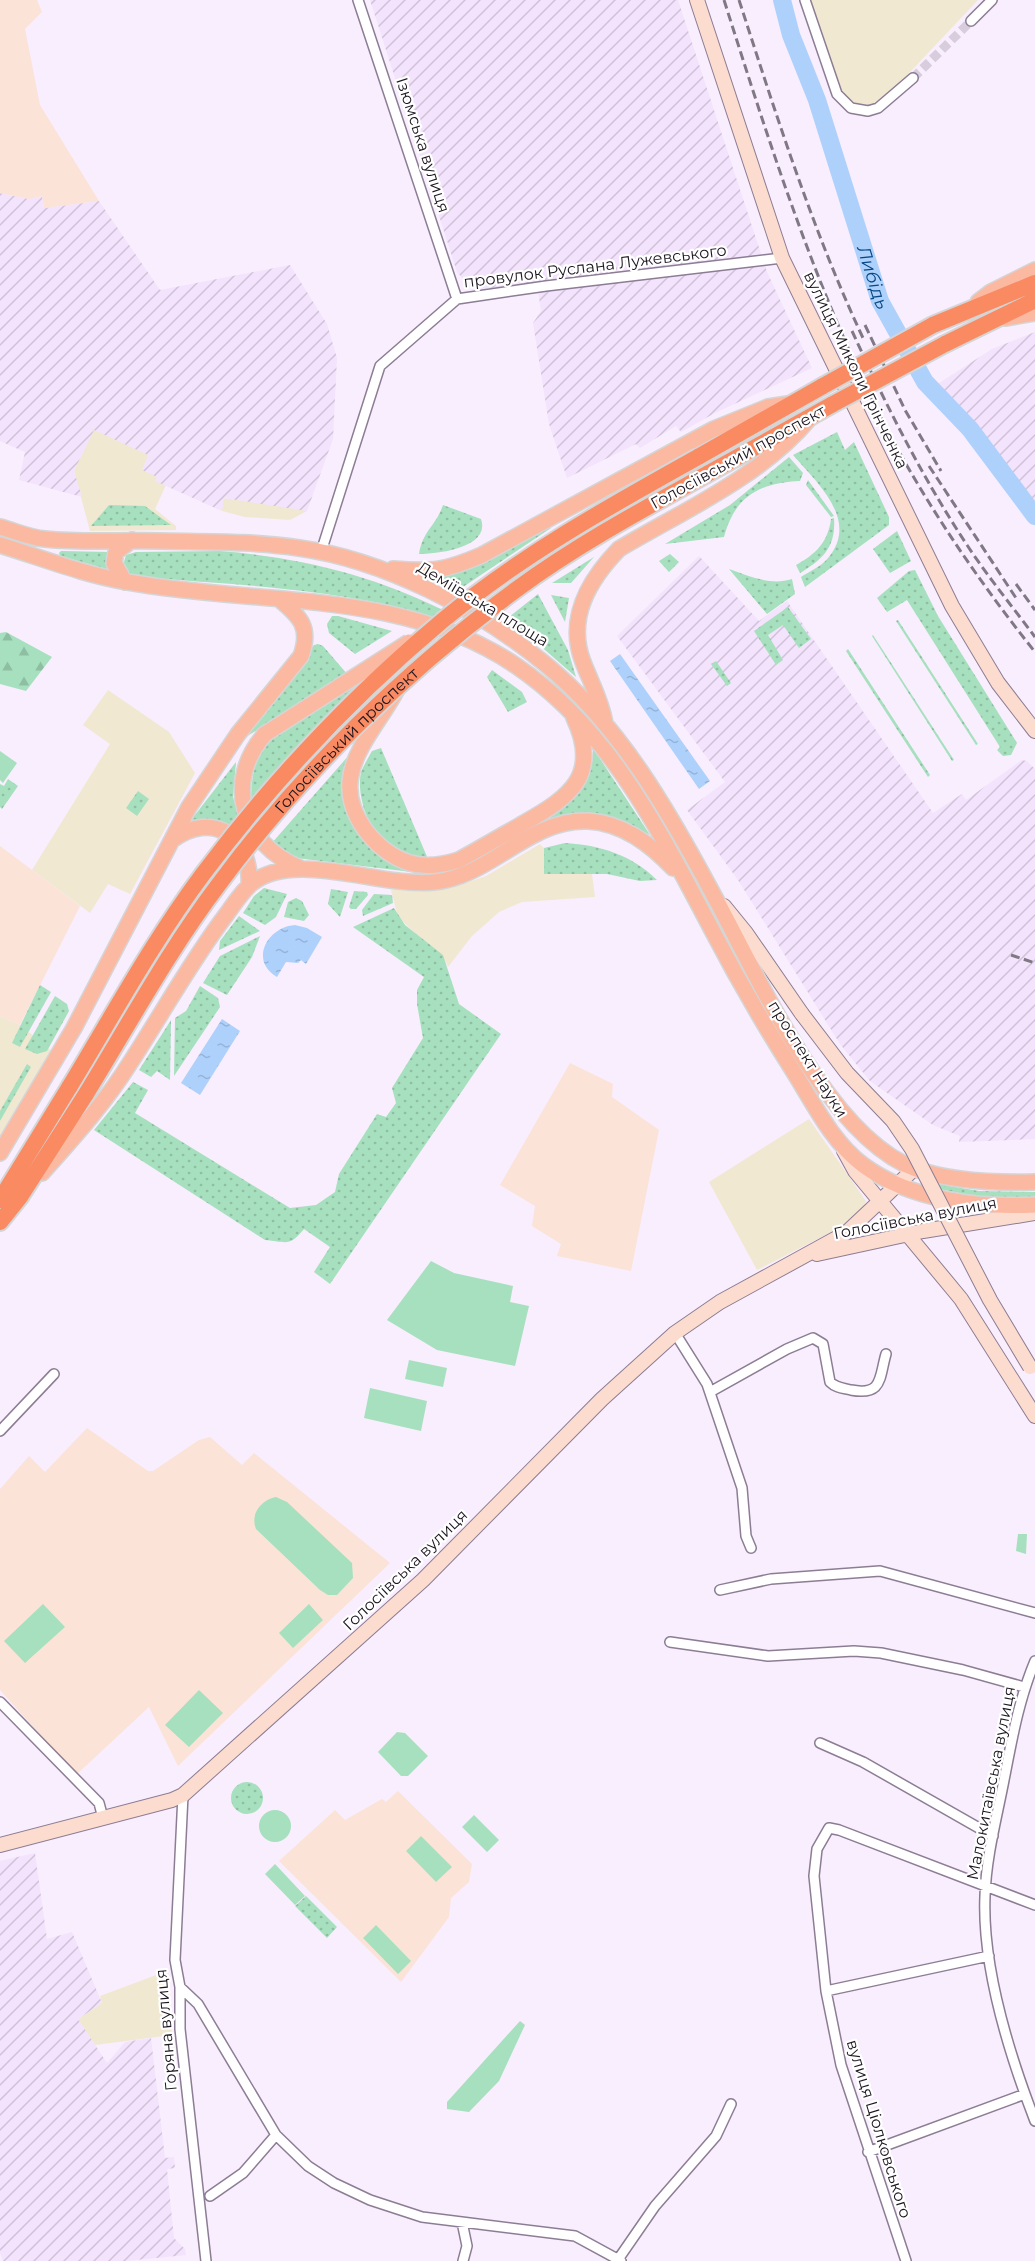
<svg xmlns="http://www.w3.org/2000/svg" width="1035" height="2261" font-family="Montserrat,sans-serif">
<style>
.commercial{fill:#f1e8d2}
.industrial{fill:url(#industrial-furrows)}
.education{fill:#fbe3d8}
.grass{fill:url(#grass-dots)}
.forest{fill:url(#forest-firs)}
.green{fill:#a7e0be}
.water{fill:url(#water-ripples)}
.lines{fill:none;stroke-linecap:round;stroke-linejoin:round}
.river{stroke:#aed1fc;stroke-width:18}
.street-tunnel{stroke:#d7cddc;stroke-width:9;stroke-dasharray:9 4.5;stroke-linecap:butt}
.street-casing{stroke:#8c7d94;stroke-width:12}
.secondary-casing{stroke:#8c7d94;stroke-width:16}
.primary-casing{stroke:#d6d5d6;stroke-width:18}
.highway-casing{stroke:#d6d5d6;stroke-width:20}
.street{stroke:#fff;stroke-width:9}
.secondary{stroke:#fddcd0;stroke-width:14}
.primary{stroke:#fbb9a1;stroke-width:15}
.highway{stroke:#f98a62;stroke-width:16}
.rail{stroke:#807884;stroke-width:3;stroke-dasharray:9 4.5;stroke-linecap:butt}
.secondary-bridge-casing{stroke:#8c7d94;stroke-width:16;stroke-linecap:butt}
.primary-bridge-casing{stroke:#d6d5d6;stroke-width:18;stroke-linecap:butt}
.highway-bridge-casing{stroke:#d6d5d6;stroke-width:20;stroke-linecap:butt}
.secondary-bridge{stroke:#fddcd0;stroke-width:14}
.primary-bridge{stroke:#fbb9a1;stroke-width:15}
.highway-bridge{stroke:#f98a62;stroke-width:16}
.labels{text-anchor:middle;dominant-baseline:central;stroke-width:4.5;stroke-linejoin:round;paint-order:stroke}
.street-label{font-size:16px;fill:#1b151e;stroke:#fff}
.water-label{font-size:18px;font-style:italic;fill:#094885;stroke:#fff}
</style>
<defs>
<pattern id="industrial-furrows" width="10" height="10" patternUnits="userSpaceOnUse" patternTransform="scale(1.5)"><rect width="10" height="10" fill="#f3e3fd"/><path d="M-1 1l2-2M0 10L10 0M9 11l2-2" fill="none" stroke="#d0c2d8"/></pattern>
<pattern id="grass-dots" width="8" height="8" patternUnits="userSpaceOnUse" patternTransform="scale(1.5)"><rect width="8" height="8" fill="#a7e0be"/><path d="M2 2h.1M6 6h.1" fill="none" stroke="#8fbfa3" stroke-width="1.8" stroke-linecap="round"/></pattern>
<pattern id="forest-firs" width="22" height="20" patternUnits="userSpaceOnUse" patternTransform="scale(1.5)"><rect width="22" height="20" fill="#a7e0be"/><path d="M5 1l3.5 6h-7zM16 11l3.5 6h-7z" fill="#8fbfa3"/></pattern>
<pattern id="water-ripples" width="26" height="14" patternUnits="userSpaceOnUse" patternTransform="scale(1.5)"><rect width="26" height="14" fill="#aed1fc"/><path d="M2 4q2-2 4 0t4 0M15 11q2-2 4 0t4 0" fill="none" stroke="#95b3d8"/></pattern>
</defs>
<rect width="100%" height="100%" fill="#f8eefd"/>
<path class="commercial" d="M810,0H978L896,87L880,102L862,108L852,104L840,91Z
M94,429L149,455L157,477L156,481L166,485L155,509L176,526V530L90,531L74,471Z
M223,498L297,508L307,511L290,520L245,517L222,511Z
M108,690L169,732L195,773L130,894L108,884L90,913L32,870L110,744L83,725Z
M540,844L544,848V874H592L595,897L522,902L499,912L472,936L448,967L446,962L398,917L391,890L451,888L486,876Z
M0,1016L20,1025L52,1051L0,1140Z
M809,1119L866,1201L862,1212L845,1225L757,1270L709,1182Z
M167,1971L172,2035L95,2045L78,2019L102,2003L100,1996Z"/>
<path class="industrial" d="M370,0H678L767,272L812,368L715,413L681,432L676,426L640,448L636,444L567,478L549,424L533,323L541,311L537,283L482,289L464,280L457,272Z
M0,193L29,199L42,196L44,208L99,201L160,290L290,265L327,324L337,358L333,439L307,511L224,498L222,511L155,481L157,477L142,470L148,455L94,430L74,471L82,497L19,480L25,452L0,441Z
M1035,332V512L1018,486L936,385L992,349Z
M699,556L759,621L787,601L933,813L962,794L966,800L1022,760L1027,761L1035,769V1139L959,1142L960,1136L933,1125L870,1081L840,1044L738,880L687,810L725,782L617,636Z
M35,1853L47,1939L72,1932L102,2003L78,2019L107,2063L125,2042L151,2038L165,2158L174,2157L175,2168L167,2169L174,2238L185,2249L186,2255L126,2261H3L0,2253V1861Z"/>
<path class="education" d="M0,0H37L42,12L25,29L40,105L99,201L44,208L42,196L29,199L0,193Z
M0,846L80,906L20,1025L0,1016Z
M570,1063L613,1084L612,1097L659,1130L631,1271L557,1256L561,1244L532,1226L535,1206L500,1185Z
M87,1428L148,1471H153L199,1440L210,1437L242,1465L254,1453L390,1563L178,1766L149,1707L76,1775L0,1690V1489L29,1456L45,1472Z
M398,1791L472,1864L469,1882L451,1898L449,1917L401,1982L279,1861L335,1810L345,1820L382,1799L386,1802Z"/>
<path class="grass" d="M837,432L845,450L854,442L889,517V525L805,587L801,577C810,571 822,566 828,558C860,520 817,483 793,455Z
M789,457L803,473L800,481C759,483 735,496 724,537L665,544L730,505Z
M808,480L834,516L831,517L806,485Z
M109,505L145,506L171,525L91,526Z
M443,505L481,519C491,548 437,554 419,554C423,530 436,526 443,505Z
M834,518C836,547 823,559 800,573L796,565C816,554 828,542 831,519Z
M547,522L551,528L454,593L427,577Z
M897,531L911,561L890,573L873,549Z
M61,551L110,552L107,569L60,556L59,553Z
M220,551C299,557 373,575 445,611L432,618C347,588 231,585 141,577L128,574L123,565L126,555L136,552Z
M670,554L679,562L669,572L659,561Z
M594,557L571,583H552Z
M729,569C749,576 771,586 792,579L795,594L767,614Z
M915,570L938,616L1017,743L1011,755L1003,756L997,750L1000,747L907,600L887,612L877,598L909,571Z
M538,594L568,650L576,677L522,630L505,620Z
M551,595L569,598L565,622Z
M788,607L811,639L799,648L783,625L768,635L783,660L776,665L754,631Z
M332,616H338L392,631L355,654L329,633L327,624Z
M898,620L978,744L976,745L896,621Z
M873,635L954,760L952,761L872,636Z
M318,644L323,646L348,675L239,741L314,645Z
M848,649L930,775L928,777L846,651Z
M716,661L731,683L727,686L711,664Z
M492,670L522,692L527,702L508,712L487,677Z
M355,684L357,687L332,710L337,715L251,808C251,781 252,762 269,740Z
M381,748L428,859C394,854 369,835 362,801C360,792 359,781 361,772C364,765 368,758 372,751Z
M593,748L650,835C595,807 588,812 532,832L530,829C563,809 594,792 593,748Z
M350,754C352,770 356,827 362,837C374,859 405,871 428,874L296,858L271,844Z
M236,762L233,797L240,819L235,826L207,819L191,820Z
M8,779L18,786L2,809L0,807V784L4,786Z
M138,791L149,799L137,816L126,808Z
M565,843C600,845 632,855 657,880L640,881L607,874H544V848Z
M264,888L287,894L276,917L265,925L243,913L254,896Z
M331,889L348,892L340,917L328,904Z
M354,891L367,892L368,895L356,909H351L349,907Z
M374,894L392,895L393,903L363,916L362,910Z
M296,898L302,901L309,915L304,921L284,917L288,902Z
M394,908L405,925L443,955L459,1004L501,1034L330,1284L314,1272L330,1247L304,1229C289,1247 288,1242 265,1240L94,1130L133,1082L148,1090L135,1113L290,1208L316,1205L335,1192L339,1174L377,1114L386,1117L396,1103L392,1088L423,1038L417,1004V990L424,977L353,927Z
M239,916L260,931L219,950L220,941Z
M260,936L252,957L227,995L203,983L220,956Z
M40,985L51,992L20,1047L12,1043Z
M200,986L218,998L220,1007L174,1076L175,1018L186,1011Z
M55,996L67,1004L69,1011L47,1051L37,1054L25,1049Z
M171,1020L170,1080L157,1071L151,1077L139,1070Z
M27,1064L31,1067L0,1121V1111Z
M938,1184L979,1191L1035,1192V1197H979L939,1189Z
M231 1798a16 16 0 1 1 32 0a16 16 0 1 1-32 0Z
M306,1896L337,1927L327,1938L295,1906Z"/>
<path class="forest" d="M6,632L52,657L26,691L0,684V633Z"/>
<path class="green" d="M0,751L17,763L3,783L0,780Z
M431,1261L454,1273L513,1286L510,1302L529,1306L515,1366L437,1350L387,1320Z
M409,1360L447,1368L443,1387L405,1379Z
M370,1388L427,1401L421,1431L364,1418Z
M276,1497L287,1502L352,1563L353,1578L337,1595H328L320,1590L256,1529C250,1514 261,1500 276,1497Z
M1018,1534H1027L1026,1554L1016,1551Z
M43,1604L65,1627L25,1663L4,1641Z
M309,1604L323,1620L293,1648L279,1633Z
M199,1690L223,1713L189,1747L165,1725Z
M397,1732L405,1733L428,1756L408,1776H401L378,1752Z
M259 1826a16 16 0 1 1 32 0a16 16 0 1 1-32 0Z
M474,1815L499,1840L487,1852L462,1827Z
M421,1836L452,1867L436,1882L406,1851Z
M275,1864L305,1896L295,1905L265,1874Z
M376,1925L411,1961L398,1974L363,1938Z
M520,2021L525,2025L499,2081L469,2112L447,2109V2102Z"/>
<path class="water" d="M620,654L710,781L699,789L610,661Z
M295,925L307,928L322,937L306,964L301,960L298,963L286,962L277,977C249,961 267,927 295,925Z
M222,1019L240,1031L200,1095L181,1083Z"/>
<g class="lines">
<path class="river" id="s1" d="M782,0L791,35L817,100L880,301L925,382L970,429L1035,516"/>
<path class="street-tunnel" d="M913,78L971,21"/>
<defs>
<path id="street" d="M358,0L457,299
M805,0L837,94L851,108L868,111L878,108L913,78
M971,21L992,0
M321,552L380,366L457,299L546,286L782,258
M675,1333L707,1384L742,1488L746,1536L751,1548
M710,1392L787,1349L813,1338L823,1344L830,1382C836,1388 843,1388 851,1390C883,1396 879,1378 886,1354
M0,1431L54,1374
M720,1590L771,1579L880,1571L1035,1613
M670,1642L768,1656L854,1651L881,1653L963,1670L1024,1687
M1035,1661C1019,1699 1012,1739 1004,1780C997,1817 986,1857 985,1896C982,1966 1010,2056 1035,2121
M0,1702L99,1803L103,1818
M820,1743L863,1762L993,1836
M183,1795L175,1960L180,1987V2029L206,2261
M180,1987L198,2004L276,2135L308,2166L334,2183L370,2200L422,2217L575,2236L621,2261
M826,1991L989,1956
M868,2152L1025,2094
M210,2196L243,2173L276,2135
M462,2222L467,2246L463,2261
M617,2261L655,2206L716,2136L731,2104
M906,2261L841,2065L826,1991L814,1876L817,1849L829,1828L839,1830L1035,1905"/>
<path id="secondary" d="M697,0L782,258L952,606L998,683L1035,731
M724,906L746,933L802,1014
M844,1151L855,1171L961,1299L1035,1416
M817,1254L923,1231L1035,1213
M0,1845L172,1800L183,1795L423,1580L602,1399L675,1333L720,1302L846,1233L914,1169"/>
<path id="primary" d="M978,302L991,292L1035,270
M1005,318L1035,313
M0,527C15,531 30,538 45,539C83,543 121,540 159,541C205,542 253,541 299,548C385,560 478,609 544,663C619,724 668,810 713,894C756,972 828,1138 916,1169C952,1182 997,1183 1035,1182
M0,545C42,558 85,575 128,582C258,606 401,588 515,665C610,729 660,832 712,930C737,978 763,1023 792,1069C813,1102 831,1141 863,1165C910,1200 978,1208 1035,1205
M393,569C433,572 445,571 482,555L714,429L768,407L788,404
M125,582L114,563L116,552L132,540
M396,691C382,718 356,746 351,775C343,812 376,853 410,863C426,868 443,865 459,860C481,848 503,835 524,823C570,797 601,775 574,718
M605,723C601,700 591,683 583,662C566,618 589,580 619,549C681,512 762,476 809,419
M265,734C223,782 242,844 300,868
M172,840C212,810 252,836 249,885
M0,1153L74,1028L189,807L238,734L301,656C311,628 301,617 279,599
M42,1173C73,1138 105,1103 130,1063C162,1014 191,961 226,915C234,904 242,891 252,883C295,849 382,888 434,882C490,877 530,818 588,821C623,823 650,844 673,868"/>
<path id="highway" d="M933,325L1035,283
M945,344L1035,300
M698,457L823,386
M707,474L833,404
M0,1200L70,1086
M0,1222L20,1197L86,1094"/>
</defs>
<use href="#street" class="street-casing"/>
<use href="#secondary" class="secondary-casing"/>
<use href="#primary" class="primary-casing"/>
<use href="#highway" class="highway-casing"/>
<use href="#street" class="street"/>
<use href="#secondary" class="secondary"/>
<use href="#primary" class="primary"/>
<use href="#highway" class="highway"/>
<path class="rail" d="M724,0C771,148 818,298 891,437C932,513 981,584 1035,652
M739,0C776,114 812,229 863,338
M865,325L905,410L941,471
M852,331C886,405 922,477 967,545C988,577 1012,606 1035,637
M929,466L1016,598
M1016,584L1035,610
M1011,955L1035,963"/>
<defs>
<path id="secondary-bridge" d="M802,1014L847,1073L893,1121L912,1149L990,1300L1030,1367"/>
<path id="primary-bridge" d="M265,734L409,642"/>
<g id="highway-bridge">
<path d="M823,386L933,325"/>
<path d="M833,404L945,344"/>
<path d="M70,1086C113,1015 153,941 203,874C272,782 354,695 442,621C520,556 610,506 698,457"/>
<path id="s2" d="M86,1094C129,1024 169,950 219,884C302,772 405,671 517,589C577,545 642,510 707,474"/>
</g>
</defs>
<use href="#secondary-bridge" class="secondary-bridge-casing"/>
<use href="#primary-bridge" class="primary-bridge-casing"/>
<use href="#highway-bridge" class="highway-bridge-casing"/>
<use href="#secondary-bridge" class="secondary-bridge"/>
<use href="#primary-bridge" class="primary-bridge"/>
<use href="#highway-bridge" class="highway-bridge"/>
</g>
<g class="labels">
<g class="street-label">
<text transform="translate(423 145) rotate(72)">Ізюмська вулиця</text>
<text transform="translate(595 266) rotate(-7)">провулок Руслана Лужевського</text>
<text transform="translate(856 370) rotate(64)">вулиця Миколи Грінченка</text>
<text transform="translate(738 457) rotate(-29)">Голосіївський проспект</text>
<text transform="translate(483 604) rotate(31)">Деміївська площа</text>
<text stroke="none"><textPath href="#s2" startOffset="441">Голосіївський проспект</textPath></text>
<text transform="translate(808 1059) rotate(58)">проспект Науки</text>
<text transform="translate(915 1218) rotate(-11)">Голосіївська вулиця</text>
<text transform="translate(405 1570) rotate(-44)">Голосіївська вулиця</text>
<text transform="translate(991 1783) rotate(-79)">Малокитаївська вулиця</text>
<text transform="translate(166 2030) rotate(-95)">Горяна вулиця</text>
<text transform="translate(879 2129) rotate(73)">вулиця Ціолковського</text>
</g>
<g class="water-label">
<text stroke="none"><textPath href="#s1" startOffset="292">Либідь</textPath></text>
</g>
</g>
</svg>
